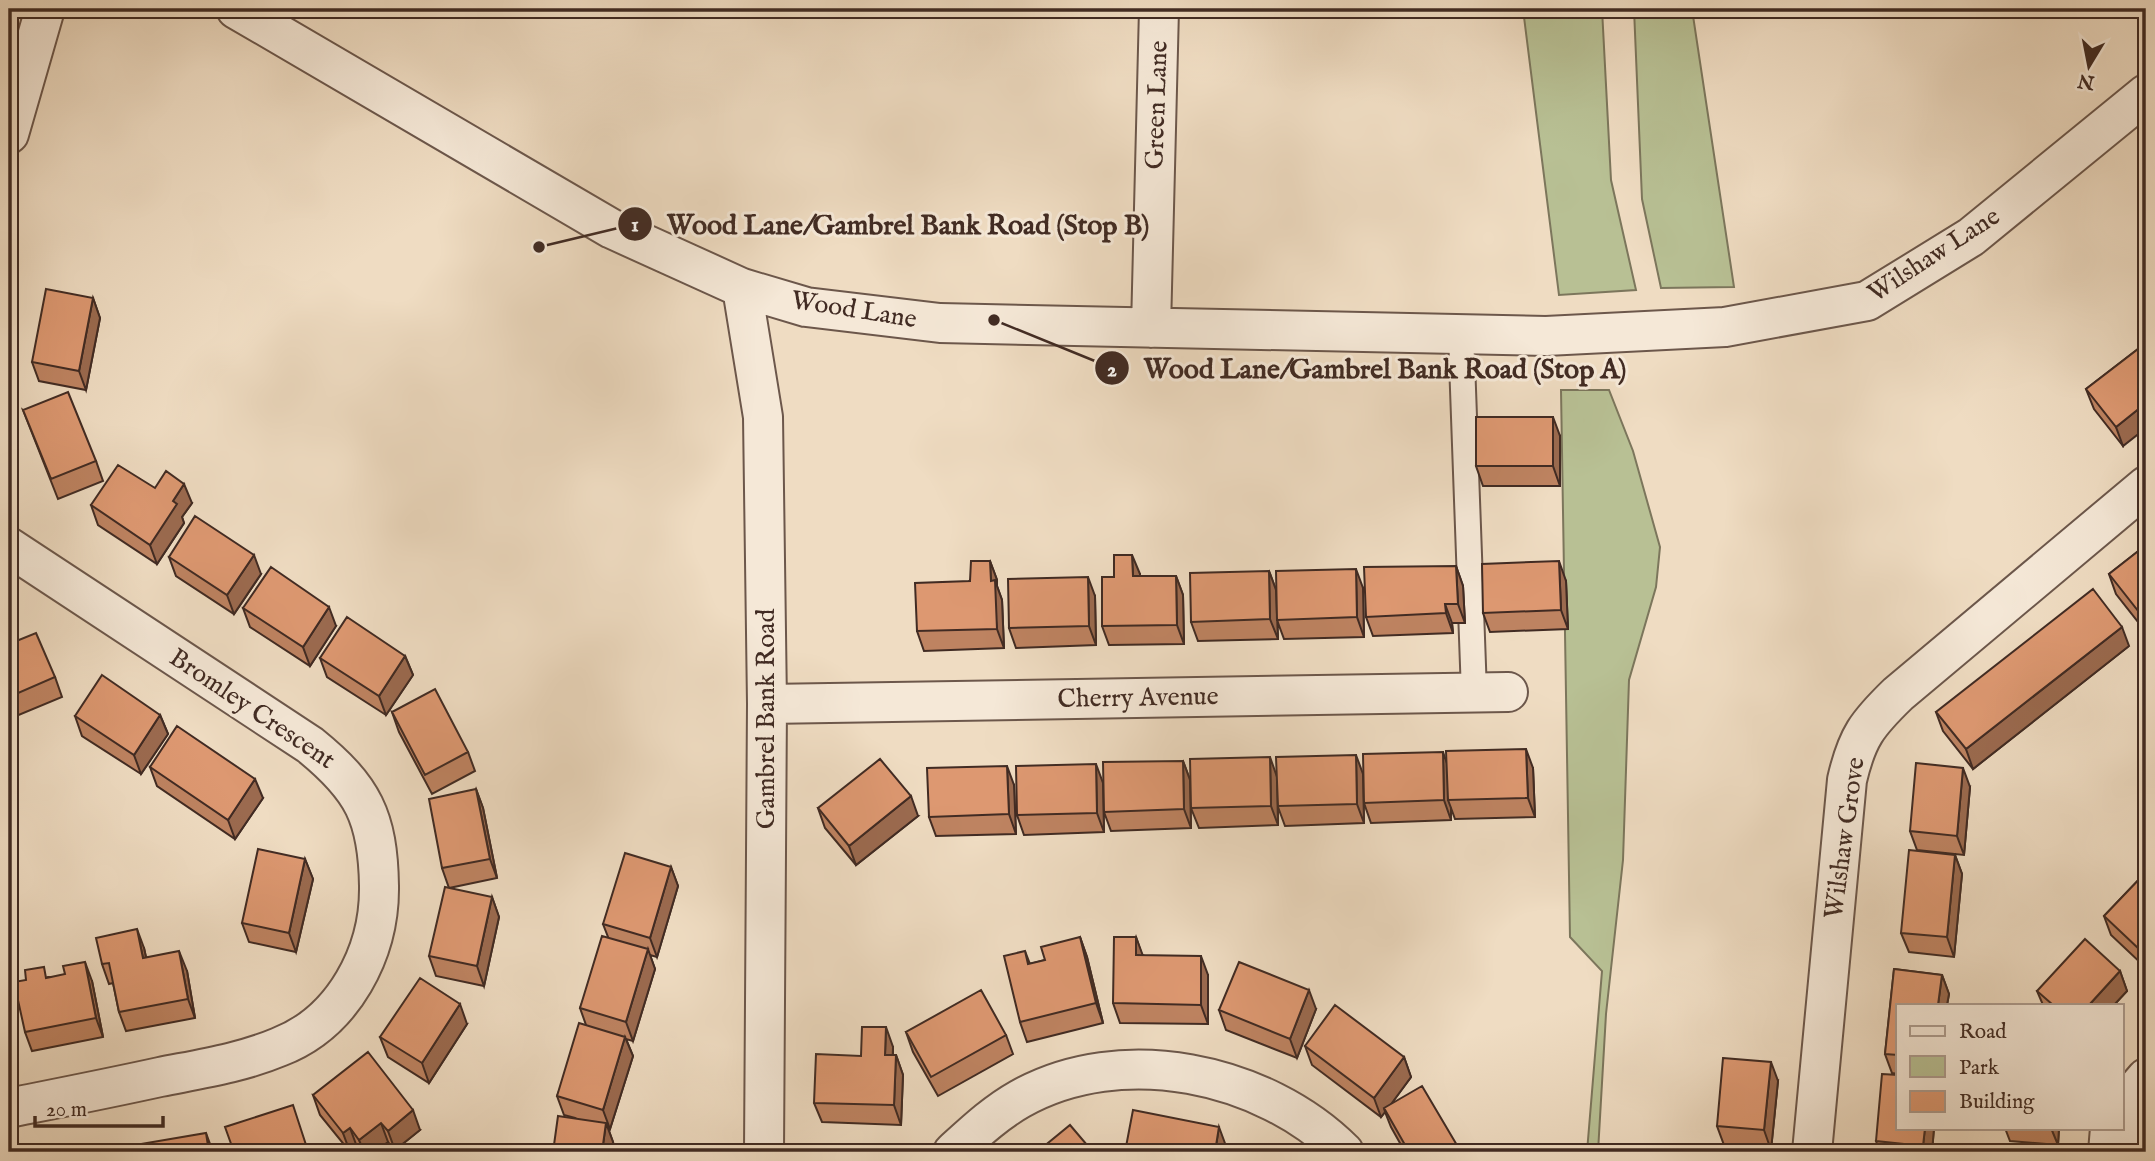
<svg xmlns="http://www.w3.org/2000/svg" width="2155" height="1161" font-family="'IM FELL English',serif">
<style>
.green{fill:#b8c094;stroke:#7c765c;stroke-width:2}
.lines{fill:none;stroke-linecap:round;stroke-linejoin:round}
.lane-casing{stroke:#6c574b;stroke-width:28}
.street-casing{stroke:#6c574b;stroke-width:42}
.lane{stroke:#f5e8d7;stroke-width:24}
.street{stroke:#f5e8d7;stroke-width:38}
.wall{fill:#be8361;stroke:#412b23;stroke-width:2}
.shaded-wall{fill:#9b6a4f;stroke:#412b23;stroke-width:2}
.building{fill:#dd9871;stroke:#412b23;stroke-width:2}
.labels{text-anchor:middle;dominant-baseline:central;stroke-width:6;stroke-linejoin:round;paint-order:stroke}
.street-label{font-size:26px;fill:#412b23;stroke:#f5e8d7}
.leader{fill:none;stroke:#412b23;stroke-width:2.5}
.callout-dot{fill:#412b23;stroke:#f5e8d7;stroke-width:2.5}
.mark-label{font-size:21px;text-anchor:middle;font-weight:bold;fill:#fff}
.callout-label{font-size:28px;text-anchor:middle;font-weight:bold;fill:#412b23;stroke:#f5e8d7;stroke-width:6;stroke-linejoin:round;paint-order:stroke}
</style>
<rect width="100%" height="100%" fill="#efdcc2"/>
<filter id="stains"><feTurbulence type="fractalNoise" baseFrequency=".00286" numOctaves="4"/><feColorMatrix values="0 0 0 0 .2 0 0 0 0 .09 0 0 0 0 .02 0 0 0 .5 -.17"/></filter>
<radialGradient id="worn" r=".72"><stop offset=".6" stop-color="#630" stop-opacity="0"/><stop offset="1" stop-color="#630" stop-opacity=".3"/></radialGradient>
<path class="green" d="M1523,9H1602L1611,180L1636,290L1559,295Z
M1634,9H1692L1734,287L1661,288L1642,199Z
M1561,390H1609L1633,451L1660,547L1656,587L1629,680L1623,860L1606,1014L1598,1152H1587L1602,971L1570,937Z"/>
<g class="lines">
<defs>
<path id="lane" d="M1461,334L1474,693"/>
<path id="street" d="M236,9L612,229L742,288L806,307L940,323L1546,336L1725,327L1867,301L1971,237L2146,94
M9,134L45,9
M742,288L763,417L767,704L764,1152
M1151,328L1159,9
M9,547L310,745C363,788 378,817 379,886C380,952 344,1022 279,1047C241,1063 200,1069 160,1077C110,1088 59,1098 9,1108
M767,704L1508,692
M2122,1106L2146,1078
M2122,1123L2146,1134
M953,1152C974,1133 995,1113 1020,1099C1121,1042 1264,1072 1344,1152
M1812,1152L1847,780C1857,737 1867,724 1898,694L2146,486
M2108,1152L2110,1128"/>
</defs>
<use href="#lane" class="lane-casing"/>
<use href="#street" class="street-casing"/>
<use href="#lane" class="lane"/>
<use href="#street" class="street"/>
</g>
<path class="wall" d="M93,298L100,318L86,390L39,381L32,362Z
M2142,346L2123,446L2094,409L2086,389Z
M23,410L96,461L103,481L58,499Z
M1560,436V486H1483L1476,466Z
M155,488L192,503L182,517L184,523L157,564L98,525L91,505Z
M2146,545V632L2116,594L2109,574Z
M169,557L261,574L234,614L176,576Z
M990,561L997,580V586L1002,600L1004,648L924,651L917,631Z
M1456,566L1463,586L1465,623H1452L1453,633L1373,636L1366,617Z
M1269,571L1276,590L1278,639L1198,641L1191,622Z
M1140,574V576H1176L1183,595L1184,644L1109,645L1102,626L1114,577Z
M1566,581L1568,629L1490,632L1483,613Z
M1363,588L1364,637L1284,639L1277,620Z
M1095,596L1096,645L1016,648L1009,628Z
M243,608L336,626L310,666L250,627Z
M9,644L55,677L62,697L9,719Z
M2129,646L1973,769L1943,731L1936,712Z
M405,656L413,675L386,715L327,677L320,658Z
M392,712L468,752L475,771L432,794L399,732Z
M160,715L168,734L141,774L82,736L75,716Z
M1183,761L1190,780L1191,828L1111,831L1104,812Z
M1447,764L1533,768L1535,817L1455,819L1451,808V820L1371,823L1364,803Z
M150,767L263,798L235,839L157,786Z
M1277,774H1363L1364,823L1285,826L1278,807V825L1199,828L1191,808Z
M1103,783L1104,832L1024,835L1017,815Z
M1014,785L1016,834L936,836L929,817Z
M1970,787L1964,855L1917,850L1910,831Z
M476,789L483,808L497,878L449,888L442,868Z
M818,808L918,816L856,865L825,828Z
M1955,855L1962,874L1954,957L1909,952L1901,933Z
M305,859L313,879L296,952L249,942L242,923Z
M671,867L678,886L657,957L650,955L655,969L633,1041L626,1039L633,1056L610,1129L608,1128L613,1142L575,1118L564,1115L557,1096L586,1025L580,1008L608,937L603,924Z
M2146,872V968L2111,935L2104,916Z
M492,897L499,917L484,986L436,976L429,956Z
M1080,937L1087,957L1103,1023L1027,1042L1020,1022L1025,951L1030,964L1045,960Z
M1136,937L1142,955L1208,975V1024L1120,1023L1113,1003Z
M144,948L146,957L187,971L195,1018L126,1031L119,1012L113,983L109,984L102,964Z
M1894,969L1942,975L1949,994L1947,1005H1898V1074L1892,1073L1885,1054Z
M2120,971L2127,991L2114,1005H2043L2037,991Z
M48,977L92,981L103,1037L32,1051L25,1032Z
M1316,1009L1297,1058L1226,1030L1219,1010Z
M467,1024L429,1083L388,1057L380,1037Z
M906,1032L1006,1035L1013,1054L938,1096L913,1052Z
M1305,1046L1404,1057L1411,1077L1391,1104L1461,1152H1405L1391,1127L1385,1112L1381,1117L1312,1065Z
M893,1047V1055H896L903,1075L901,1125L822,1122L814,1103L861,1056Z
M1778,1081L1771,1150L1724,1145L1717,1126Z
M313,1095L420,1130L395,1150L388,1142L374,1152H361L357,1147L350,1152L320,1115Z
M1934,1128L1932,1152H1880L1876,1141Z
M2005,1128H2059L2058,1145L2010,1141Z"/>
<path class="shaded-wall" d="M93,298L100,318L86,390L79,371Z
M2146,403V428L2123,446L2116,427Z
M1553,417L1560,436V486L1553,466Z
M184,484L192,503L182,517L184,523L157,564L150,545L173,501Z
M254,555L261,574L234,614L227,595Z
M1132,555L1140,574V596L1133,576Z
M990,561L997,580V586L1002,600L1004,648L997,629L991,581Z
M1559,561L1566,581L1568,629L1561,610Z
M1456,566L1463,586L1465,623L1458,604Z
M1356,569L1363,588L1364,637L1357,617Z
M1269,571L1276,590L1278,639L1270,619Z
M1176,576L1183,595L1184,644L1177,625Z
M1088,577L1095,596L1096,645L1089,626Z
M1445,604L1452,623L1453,633L1446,613Z
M2146,606V632L2139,612Z
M329,607L336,626L310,666L303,647Z
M2122,627L2129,646L1973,769L1966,749Z
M405,656L413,675L386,715L379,696Z
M160,715L168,734L141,774L134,755Z
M1526,749L1533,768L1535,817L1528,798Z
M1443,752L1450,772L1448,800L1451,808V820L1444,800Z
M1356,755L1363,774L1364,823L1357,804Z
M1270,757L1277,777L1278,825L1271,806Z
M1183,761L1190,780L1191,828L1184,809Z
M1096,764L1103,783L1104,832L1097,813Z
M1007,766L1014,785L1016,834L1009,814Z
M1963,768L1970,787L1964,855L1957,836Z
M255,779L263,798L235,839L228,820Z
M476,789L483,808L497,878L490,859Z
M911,796L918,816L856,865L849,846Z
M1955,855L1962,874L1954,957L1947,937Z
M305,859L313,879L296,952L289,933Z
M671,867L678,886L657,957L650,938Z
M492,897L499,917L484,986L477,966Z
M137,929L144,948L150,977L143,958Z
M1080,937L1087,957L1103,1023L1096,1003Z
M1136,937L1143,956L1136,955Z
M2146,941V968L2139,949Z
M648,949L655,969L633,1041L626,1022Z
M179,951L187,971L195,1018L188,999Z
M1201,956L1208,975V1024L1201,1005Z
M85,962L92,981L103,1037L96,1018Z
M2120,971L2127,991L2114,1005H2089Z
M1942,975L1949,994L1947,1005H1938Z
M1309,990L1316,1009L1297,1058L1290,1039Z
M460,1004L467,1024L429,1083L422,1063Z
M886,1027L893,1047L892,1075L885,1055Z
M625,1037L633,1056L610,1129L603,1110Z
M896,1055L903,1075L901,1125L894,1105Z
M1404,1057L1411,1077L1386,1111L1384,1108L1385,1112L1381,1117L1374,1098Z
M1771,1062L1778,1081L1771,1150L1764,1130Z
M413,1110L420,1130L395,1150L388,1131Z
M381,1123L388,1142L374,1152H364L359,1140Z
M606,1123L613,1142L612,1152H602Z
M1219,1127L1226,1146L1225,1152H1215Z
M350,1128L357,1147L350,1152L343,1133Z
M1925,1128H1934L1932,1152H1926L1923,1146Z
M2051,1128H2059L2058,1145Z
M206,1133L213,1152H209Z"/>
<path class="building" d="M46,289L93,298L79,371L32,362Z
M2142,346L2146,351V403L2116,427L2086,389Z
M68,392L96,461L51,479L23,410Z
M1476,417H1553V466H1476Z
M118,465L155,488L166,471L184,484L173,501L177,504L150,545L91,505Z
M195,516L254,555L227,595L169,557Z
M2146,545V606L2139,612L2109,574Z
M1114,555H1132L1133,576H1176L1177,625L1102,626V577H1114Z
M971,561H990L991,581L995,580L997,629L917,631L915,583L970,581Z
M1559,561L1561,610L1483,613L1482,564Z
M1456,566L1458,604H1445L1446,613L1366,617L1364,567Z
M271,567L329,607L303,647L243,608Z
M1356,569L1357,617L1277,620L1276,571Z
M1269,571L1270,619L1191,622L1190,573Z
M1088,577L1089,626L1009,628L1008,579Z
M2093,589L2122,627L1966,749L1936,712Z
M347,617L405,656L379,696L320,658Z
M36,633L55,677L9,697V644Z
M102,675L160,715L134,755L75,716Z
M435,689L468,752L425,775L392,712Z
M177,726L255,779L228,820L150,767Z
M1526,749L1528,798L1448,800L1446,751Z
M1443,752L1444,800L1364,803L1363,754Z
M1356,755L1357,804L1278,806L1276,757Z
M1270,757L1271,806L1191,808L1190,759Z
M880,759L911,796L849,846L818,808Z
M1183,761L1184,809L1104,812L1103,762Z
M1916,763L1963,768L1957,836L1910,831Z
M1096,764L1097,813L1017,815L1016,766Z
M1007,766L1009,814L929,817L927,768Z
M476,789L490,859L442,868L429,799Z
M258,849L305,859L289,933L242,923Z
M1909,850L1955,855L1947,937L1901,933Z
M625,853L671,867L650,938L603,924Z
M2146,872V941L2139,949L2104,916Z
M445,887L492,897L477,966L429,956Z
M137,929L143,958L179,951L188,999L119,1012L109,963L102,964L96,938Z
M602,936L648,949L626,1022L580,1008Z
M1080,937L1096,1003L1020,1022L1004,956L1025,951L1028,964L1045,960L1041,947Z
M1114,937H1136V955L1201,956V1005L1113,1003Z
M2085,939L2120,971L2089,1005H2053L2037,991Z
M85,962L96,1018L25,1032L14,982L26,980L25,970L44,967L46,978L51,977L65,974L63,966Z
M1239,962L1309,990L1290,1039L1219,1010Z
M1894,969L1942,975L1938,1005H1898V1055L1885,1054Z
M420,978L460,1004L422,1063L380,1037Z
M981,990L1006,1035L931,1077L906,1032Z
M1335,1005L1404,1057L1374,1098L1305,1046Z
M579,1023L625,1037L603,1110L557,1096Z
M862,1027H886L885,1055H896L894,1105L814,1103L816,1054L861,1056Z
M368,1052L413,1110L388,1131L381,1123L359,1140L350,1128L343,1133L313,1095Z
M1723,1058L1771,1062L1764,1130L1717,1126Z
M1882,1074L1898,1075V1128H1925L1923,1146L1876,1141Z
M1422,1086L1461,1152H1409L1384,1108Z
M293,1105L308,1151L304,1152H234L225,1127Z
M1133,1110L1219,1127L1215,1152H1125Z
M558,1116L606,1123L602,1152H553Z
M1070,1125L1093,1152H1037Z
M206,1133L209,1152H137L135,1145Z"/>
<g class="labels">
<g class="street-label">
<text transform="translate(1157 105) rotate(-88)">Green Lane</text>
<text transform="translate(1934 255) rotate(-33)">Wilshaw Lane</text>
<text transform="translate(854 310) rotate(9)">Wood Lane</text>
<text transform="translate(1138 698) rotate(-1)">Cherry Avenue</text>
<text transform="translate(252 709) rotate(34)">Bromley Crescent</text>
<text transform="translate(766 719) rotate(-90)">Gambrel Bank Road</text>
<text transform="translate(1845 838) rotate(-82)">Wilshaw Grove</text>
</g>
</g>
<path class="leader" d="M539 247L635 224M994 320L1112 368"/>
<g class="callout-dot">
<circle cx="539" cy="247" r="7"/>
<circle cx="994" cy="320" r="7"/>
<circle cx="635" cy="224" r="18"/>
<circle cx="1112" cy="368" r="18"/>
</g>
<g class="mark-label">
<text x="635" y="231">1</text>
<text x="1112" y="376">2</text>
</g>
<g class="callout-label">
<text x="908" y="234">Wood Lane/Gambrel Bank Road (Stop B)</text>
<text x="1385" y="378">Wood Lane/Gambrel Bank Road (Stop A)</text>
</g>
<rect width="2155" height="1161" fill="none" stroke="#efdcc2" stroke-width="35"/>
<rect x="10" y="10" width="2134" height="1140" fill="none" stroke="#412b23" stroke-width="3.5"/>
<rect x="18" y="18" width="2120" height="1126" fill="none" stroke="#412b23" stroke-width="2"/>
<rect x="1896" y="1004" width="228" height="126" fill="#f5e8d7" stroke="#ad9c8f" stroke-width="2"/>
<rect x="1910" y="1026" width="35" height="10" fill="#f5e8d7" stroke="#ad9c8f" stroke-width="2"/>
<text x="1959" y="1038" font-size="21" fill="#412b23">Road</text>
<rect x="1910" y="1056" width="35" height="21" fill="#b8c094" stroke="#ad9c8f" stroke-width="2"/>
<text x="1959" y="1074" font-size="21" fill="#412b23">Park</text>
<rect x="1910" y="1091" width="35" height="21" fill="#dd9871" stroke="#ad9c8f" stroke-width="2"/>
<text x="1959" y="1108" font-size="21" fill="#412b23">Building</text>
<g transform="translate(2089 66) rotate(190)" stroke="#f5e8d7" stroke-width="5" paint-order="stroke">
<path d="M0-5L12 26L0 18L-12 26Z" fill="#412b23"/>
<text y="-10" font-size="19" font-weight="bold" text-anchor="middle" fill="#412b23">N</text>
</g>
<path d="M35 1116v10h128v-10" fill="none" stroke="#412b23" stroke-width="3.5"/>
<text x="46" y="1116" font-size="21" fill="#412b23" stroke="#f5e8d7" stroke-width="5" paint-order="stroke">20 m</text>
<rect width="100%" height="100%" filter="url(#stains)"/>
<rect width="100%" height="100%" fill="url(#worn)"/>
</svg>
